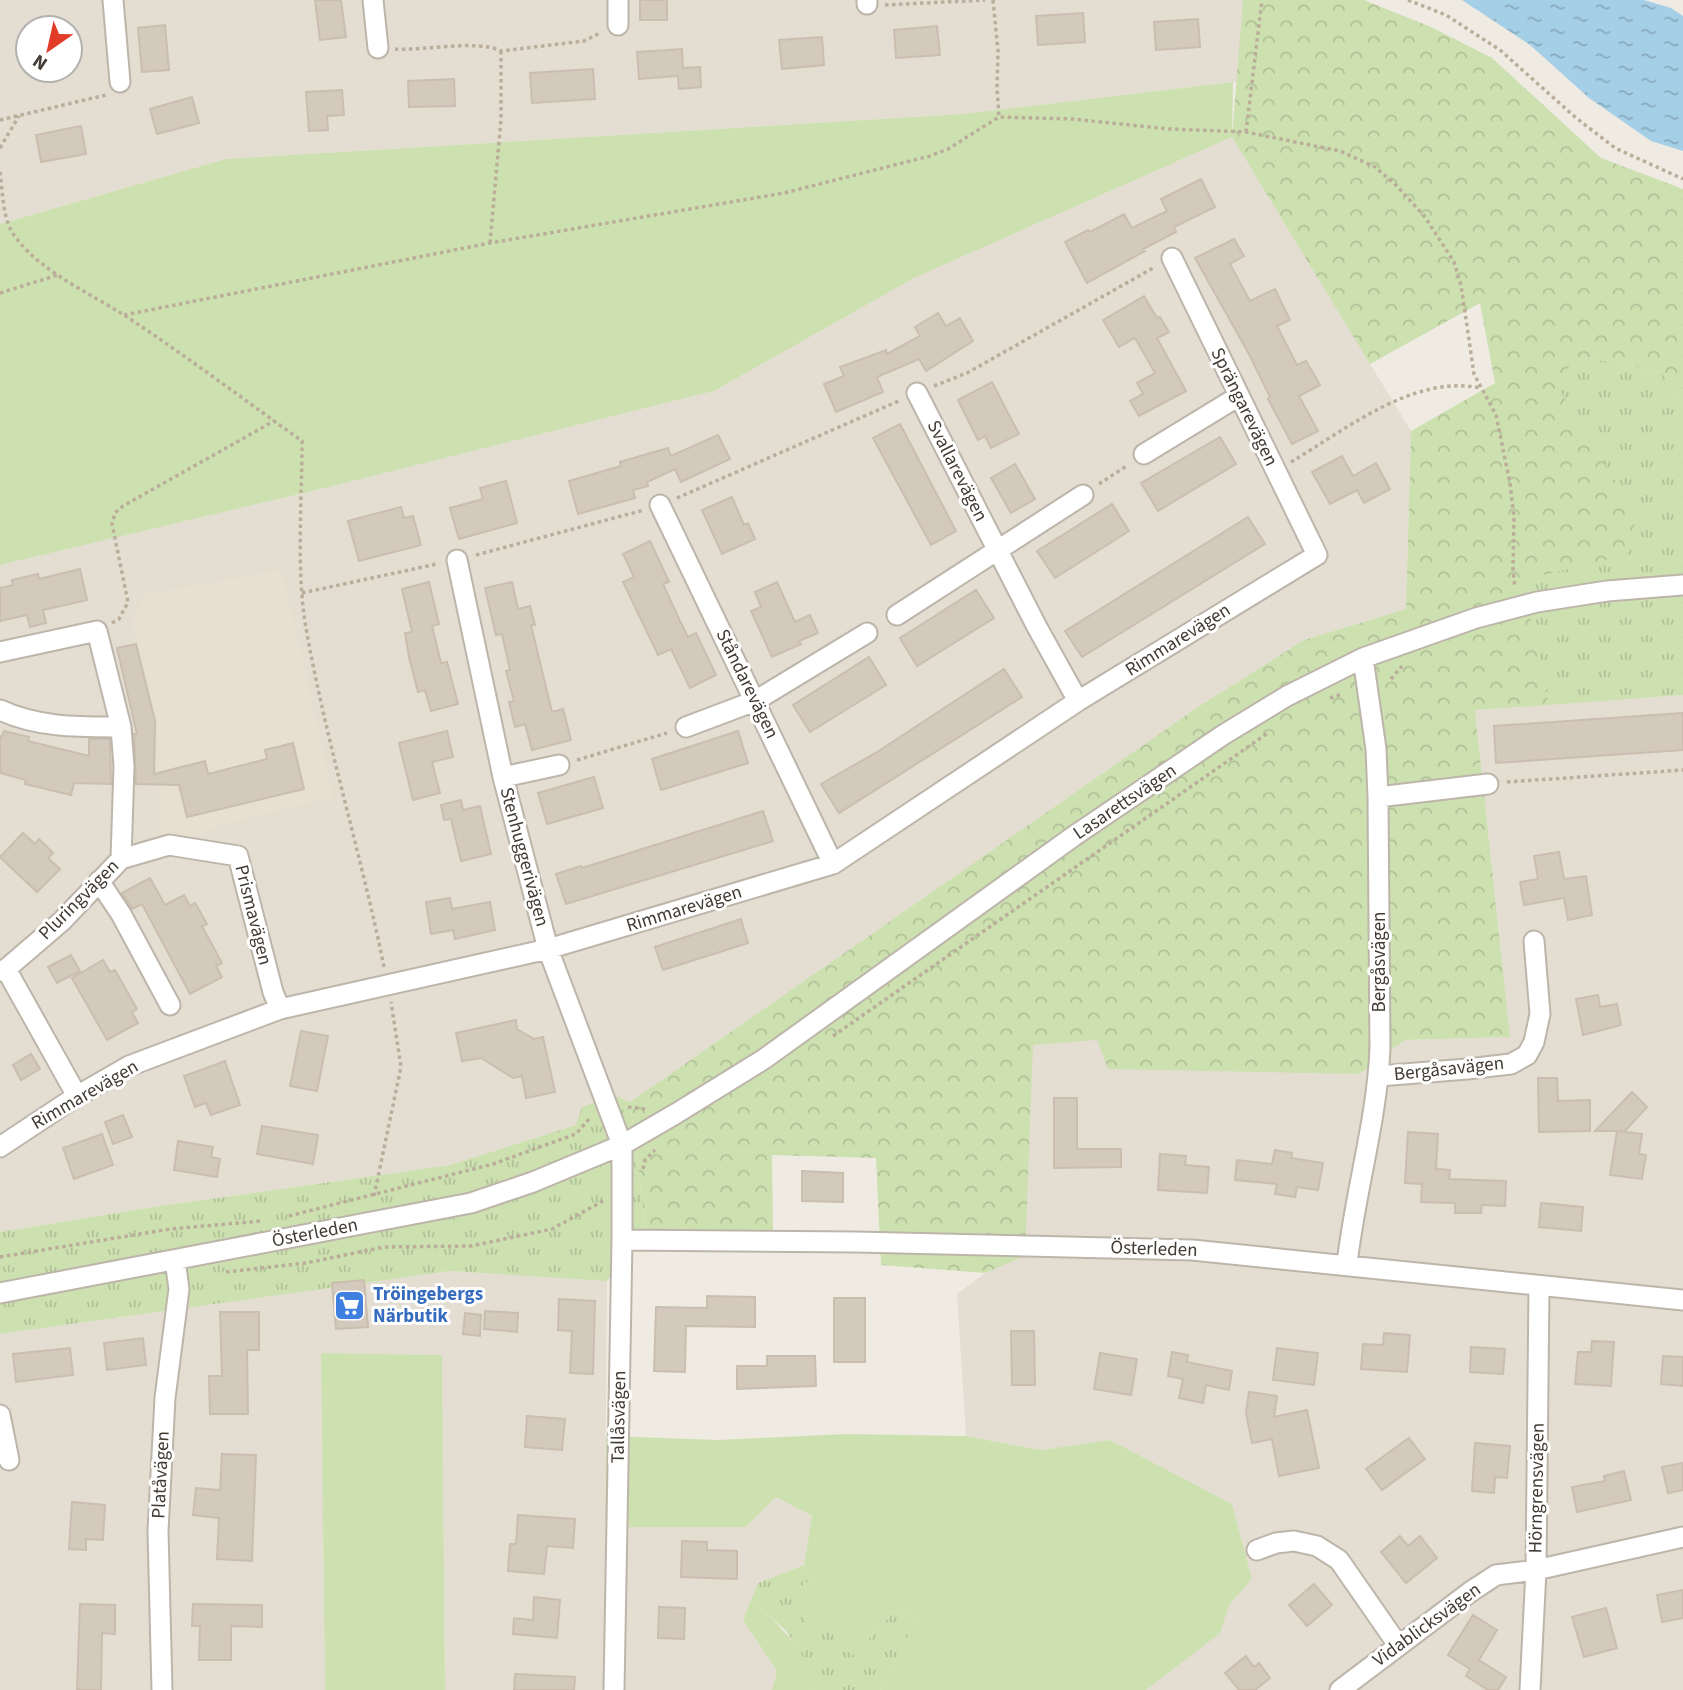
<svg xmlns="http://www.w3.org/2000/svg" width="1683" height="1690" font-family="'Source Sans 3',sans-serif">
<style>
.residential{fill:#e3ddd2;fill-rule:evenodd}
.education{fill:#e7dfcf}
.grass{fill:url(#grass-tufts)}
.forest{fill:url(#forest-crowns)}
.green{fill:#cde0b0}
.water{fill:url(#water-ripples)}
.building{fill:#d3c9bd;stroke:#cabeae;stroke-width:2}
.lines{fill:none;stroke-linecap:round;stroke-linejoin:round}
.minor-casing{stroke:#bdb5aa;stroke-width:23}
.path{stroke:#baad9a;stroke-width:3.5;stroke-dasharray:3.5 3.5;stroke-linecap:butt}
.minor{stroke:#fff;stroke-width:19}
.labels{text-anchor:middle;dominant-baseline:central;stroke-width:6;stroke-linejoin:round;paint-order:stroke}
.street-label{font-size:19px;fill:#413b34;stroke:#fff}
.shop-label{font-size:19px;font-weight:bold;fill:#366cbe;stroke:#fff;text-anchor:start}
</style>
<defs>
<pattern id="grass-tufts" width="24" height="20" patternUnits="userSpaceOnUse" patternTransform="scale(1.75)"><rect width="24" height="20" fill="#cde0b0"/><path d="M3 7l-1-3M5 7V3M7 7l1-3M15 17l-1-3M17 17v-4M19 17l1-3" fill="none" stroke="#b1c198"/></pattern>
<pattern id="forest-crowns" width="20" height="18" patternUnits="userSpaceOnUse" patternTransform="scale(1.75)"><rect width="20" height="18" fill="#cde0b0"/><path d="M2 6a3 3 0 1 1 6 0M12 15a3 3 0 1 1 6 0" fill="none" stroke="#b1c198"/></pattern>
<pattern id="water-ripples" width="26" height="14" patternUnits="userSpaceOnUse" patternTransform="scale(1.75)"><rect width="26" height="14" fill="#a5cfe7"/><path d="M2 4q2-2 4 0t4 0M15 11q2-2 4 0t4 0" fill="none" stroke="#88a9bc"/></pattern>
</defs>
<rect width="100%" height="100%" fill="#efebe3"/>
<path class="residential" d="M0,0H1247L1249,80L963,114L226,159L0,224ZM28,28H70V70H28Z
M1232,137L1411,431L1406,609L1304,640L1198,707L630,1102L615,1096L576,1125L450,1165L153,1207L0,1232V565L333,486L714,391L914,278Z
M1683,695V1690H1146L1219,1633L1229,1605L1252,1579L1232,1504L1110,1440L1041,1450L966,1436L957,1294L985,1273L1025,1256L1032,1045L1097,1039L1360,1074L1405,1040L1510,1037L1475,710Z
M450,1271L607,1281L605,1522L630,1527H746L776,1497L812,1516L804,1565L758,1583L743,1620L777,1671L772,1690H445L442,1355L321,1353L325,1690H0V1334Z"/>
<path class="education" d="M282,570L334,798L221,825L193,839L159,833L158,722L132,621L144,594Z"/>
<path class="grass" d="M1584,357L1661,372L1683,406V695L1549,705L1522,579L1637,516L1552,379Z
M615,1096L630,1102L646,1231L607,1281L450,1271L0,1334V1232L153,1207L450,1165L576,1125L582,1107Z
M804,1565L810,1580L797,1590L852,1655C870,1640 881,1623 899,1607L916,1621L880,1690H814L817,1680L786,1631L751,1600L758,1583Z"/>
<path class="forest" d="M1243,0H1364L1431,27L1492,58L1601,158L1683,189V406L1661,372L1584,357L1553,379L1637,516L1626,555L1523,580L1549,705L1475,710L1510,1037L1405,1040L1360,1074L1108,1069L1097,1040L1033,1045L1025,1256L985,1273L881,1265L876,1158L772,1155L773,1232L646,1231L630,1102L1198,707L1304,640L1406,609L1411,431L1495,383L1480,303L1370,364L1232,137Z"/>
<path class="green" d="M1233,82L1232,137L914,278L714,391L333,486L0,565V224L226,159L963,114Z
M321,1353L442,1355L445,1690H325Z
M846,1434L966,1436L1041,1450L1110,1440L1232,1504L1252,1579L1229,1605L1220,1633L1146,1690H880L916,1621L899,1607C881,1622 870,1640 852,1656L832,1634L806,1625L796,1604L797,1590L810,1580L804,1565L812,1516L776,1497L746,1527H630L605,1522L606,1436L718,1440Z
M751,1600C781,1626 798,1644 817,1680L814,1690H772L777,1671L743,1620Z"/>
<path class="water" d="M1462,0H1644L1671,8L1683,16V151L1651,141L1589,98L1530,45Z"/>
<path class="building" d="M315,0H341L346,37L320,40Z
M640,0H667V20H640Z
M1083,13L1085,42L1038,45L1036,16Z
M1198,19L1200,47L1156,50L1154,22Z
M165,25L169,70L142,72L138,28Z
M937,26L940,55L896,58L894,30Z
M822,37L824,65L782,69L779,40Z
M682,49L683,68L700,67L701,87L679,89L678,76L639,79L637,52Z
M593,69L595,99L532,103L530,73Z
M454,79L455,106L409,107L408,81Z
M342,90L344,115L327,116L328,130L309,131L306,92Z
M192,97L199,123L157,134L150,109Z
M81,126L86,154L41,162L36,135Z
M1201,179L1215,207L1174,227L1176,232L1143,249L1145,251L1087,283L1065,242L1088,230L1090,232L1124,214L1132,228L1167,211L1161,199Z
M1234,239L1244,256L1230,264L1250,301L1275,289L1290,320L1277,326L1297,365L1306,361L1320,385L1299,396L1318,431L1292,444L1268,399L1270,397L1249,354L1195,258Z
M1144,296L1157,318L1160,317L1169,332L1157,338L1186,391L1139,416L1130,401L1143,394L1137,383L1155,373L1135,338L1119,347L1103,320Z
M938,313L946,326L960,318L973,341L926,371L919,359L877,377L883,392L836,412L824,384L844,376L840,367L886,350L887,354L920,336L915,327Z
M992,382L1019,434L991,448L985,436L978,440L958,400Z
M900,424L956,531L931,545L873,438Z
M718,435L730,459L681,482L675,469L647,482L648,486L633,490L635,498L578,514L569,481L621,466L620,462L668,448L671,456Z
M1220,437L1236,464L1158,511L1141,483Z
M1342,456L1353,476L1376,463L1390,489L1364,503L1357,490L1330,504L1312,472Z
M1015,464L1035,499L1011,513L991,478Z
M506,481L517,523L459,539L450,508L483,499L480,488Z
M732,497L744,525L748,523L755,539L722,554L702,510Z
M1112,504L1129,531L1055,578L1037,551Z
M401,507L404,518L413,516L421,545L359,561L348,521Z
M1248,517L1265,544L1082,657L1065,631Z
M650,541L669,582L663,584L680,621L688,637L696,633L716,675L690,688L671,649L658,655L623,582L634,577L623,554Z
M80,569L87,600L43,610L46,623L30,627L27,615L0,621V588L13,585L12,580L38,574L39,579Z
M429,582L439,624L432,626L441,663L447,662L458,704L431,711L425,690L418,692L409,657L405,633L412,632L402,589Z
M512,582L518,609L530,606L535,625H531L552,712L563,709L571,740L532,750L525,724L515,727L509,702L514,701L506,671L510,670L502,634L496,635L485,588Z
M777,582L795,622L810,615L818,633L799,641L801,644L772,657L751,611L761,607L755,592Z
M976,590L994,618L917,666L900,638Z
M136,644L155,721L154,774L205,761L208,774L267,759L265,750L293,743L304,789L187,817L179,785L136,784L134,734H137L117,648Z
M869,657L886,685L810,732L793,705Z
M1004,669L1022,697L839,813L821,784L877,752Z
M1683,713V750L1496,763L1494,726Z
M4,731L29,737L28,741L89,756V739H110L111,784L74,783L71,795L25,784L26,780L0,773V736L2,737Z
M447,731L453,757L432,762L440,793L413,800L399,743Z
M738,731L748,763L661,790L652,759Z
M594,777L603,808L547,824L538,793Z
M461,800L463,810L480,806L491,854L461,861L451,819L444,820L441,805Z
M763,811L773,841L566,904L556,874L581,866L582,868Z
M23,833L35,844L39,839L53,853L48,858L60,869L37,892L0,857Z
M1559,852L1564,879L1586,876L1592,915L1568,920L1564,898L1524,905L1520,882L1538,879L1534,856Z
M150,878L165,905L184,895L190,906L195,903L207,924L202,926L222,963L216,966L222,977L190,994L142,904L132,909L122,893Z
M450,898L452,909L490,902L495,930L455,939L453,930L431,934L426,902Z
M741,919L748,943L663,970L655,947Z
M71,955L80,971L57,983L48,967Z
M103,960L110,972L115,970L137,1009L132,1012L138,1023L107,1040L72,978Z
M1598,995L1600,1007L1617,1004L1621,1025L1583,1035L1576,999Z
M516,1020L517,1029L534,1039L543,1037L555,1092L526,1098L522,1076L513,1078L481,1058L462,1061L456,1033Z
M301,1031L328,1036L317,1091L290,1086Z
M31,1054L40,1069L21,1080L13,1065Z
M225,1061L240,1105L211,1115L206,1103L195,1107L184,1076Z
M1538,1078H1557L1558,1101L1590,1100V1131L1539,1132Z
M1632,1092L1647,1107L1625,1131H1619L1642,1134L1639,1154L1646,1155L1642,1179L1610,1175L1617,1131H1595Z
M1054,1098H1077V1149H1121V1167L1054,1168Z
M123,1115L132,1137L113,1144L105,1122Z
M262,1126L318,1135L313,1164L257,1154Z
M1408,1132L1438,1134L1436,1169L1450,1170L1449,1179L1506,1181L1505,1206L1482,1205L1481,1213H1455V1203L1421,1202L1422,1184L1405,1183Z
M102,1134L113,1165L74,1179L63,1148Z
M178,1141L213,1147L211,1157L220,1159L217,1177L174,1170Z
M1275,1150L1292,1153L1291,1158L1323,1163L1318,1190L1297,1187L1295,1197L1275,1194L1277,1184L1235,1180L1237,1160L1272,1164Z
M1160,1154L1186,1156L1185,1165L1209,1167L1207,1193L1158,1190Z
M802,1171L843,1173V1202L802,1201Z
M1541,1203L1583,1207L1581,1231L1539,1227Z
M364,1280L368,1327L336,1329L332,1283Z
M707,1296L755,1297V1327L686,1326L685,1372L654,1371L656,1307L707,1308Z
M834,1298H865V1362H834Z
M559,1299L595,1301L593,1374L570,1373L572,1331L558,1330Z
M485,1311L518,1313L517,1332L484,1329Z
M220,1312H259V1350H247L248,1414H210L209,1376H222Z
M465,1313L481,1315L480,1336L463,1334Z
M1011,1331H1034L1035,1385H1012Z
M1384,1333L1410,1335L1407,1372L1361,1369L1363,1344L1383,1345Z
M143,1338L146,1365L107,1370L104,1343Z
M1592,1341L1614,1342L1611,1386L1575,1384L1578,1352H1591Z
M1471,1347L1505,1349L1503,1374L1470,1372Z
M70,1348L73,1375L16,1382L13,1354Z
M1277,1348L1318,1353L1314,1385L1273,1380Z
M1172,1352L1188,1355L1187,1362L1232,1371L1229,1390L1206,1385L1203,1403L1179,1398L1183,1379L1168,1376Z
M1100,1353L1137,1359L1131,1395L1094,1389Z
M767,1356H815L816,1386L737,1389V1366H767Z
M1663,1356L1683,1357V1386L1661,1384Z
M1249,1392L1277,1396L1274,1417L1307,1410L1319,1468L1279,1476L1272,1439L1252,1443L1246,1413Z
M527,1416L565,1419L562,1450L525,1447Z
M1409,1438L1425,1459L1382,1490L1366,1469Z
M1475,1443L1510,1446L1507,1478L1495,1477L1494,1493L1472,1491Z
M222,1454L256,1455L252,1561L217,1559L219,1518L193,1515L196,1488L220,1490Z
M1683,1463V1490L1668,1493L1662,1467Z
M1624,1471L1631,1500L1577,1512L1572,1487L1605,1481L1604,1476Z
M72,1502L105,1505L103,1540L86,1539V1550L69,1549Z
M518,1515L575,1519L573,1548L547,1546L544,1574L508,1571L510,1544H516Z
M1400,1536L1408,1546L1420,1536L1437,1558L1406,1583L1381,1552Z
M682,1541L707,1542V1550L737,1551V1579L681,1577Z
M1314,1584L1332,1605L1307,1626L1289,1605Z
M1683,1590V1618L1662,1622L1657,1595Z
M534,1597L560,1600L557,1638L513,1634L514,1618L533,1620Z
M80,1604L115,1605V1634L102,1633L101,1690H77Z
M193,1604L262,1605V1627L231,1626V1660H199L200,1626H192Z
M659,1607L685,1608L684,1639L658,1638Z
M1606,1608L1617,1648L1584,1657L1572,1617Z
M1473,1615L1497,1630L1479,1660L1506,1677L1498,1690H1488L1466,1676L1470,1669L1448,1655Z
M1246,1656L1254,1667L1259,1663L1270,1678L1255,1690H1239L1225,1673Z
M515,1674L575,1677L574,1690H514Z"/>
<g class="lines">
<defs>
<path id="minor" d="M113,0L120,82
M373,0L378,48
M618,0V25
M867,4V0
M917,393L1037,627L1078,701
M1144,454L1239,396
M660,505L833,864
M457,560L503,777L548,949L622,1145V1240L614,1690
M897,615L1083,495
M0,652L97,631L121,727L124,766L121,859L62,921L6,969L0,971
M0,710C39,728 79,727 121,727
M686,727L755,701L867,633
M503,777L559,765
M1378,797L1488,784
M121,859L169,845L238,856L273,992L280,1009
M99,881L121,914L170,1005
M6,969L77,1096
M1379,1076L1467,1069L1511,1064L1527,1055L1534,1042L1540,1014L1534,941
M0,1147L77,1096L129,1066L280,1009L548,949L833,864L1078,701L1317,555L1172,258
M622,1240L856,1242L1192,1250L1683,1300
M1347,1264C1355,1192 1377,1121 1380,1048L1378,797L1376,749L1363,658
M0,1293L471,1203L533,1182L622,1145L677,1113L764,1059L1074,836L1223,735L1287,696L1363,658L1476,618L1537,602L1607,591L1683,585
M0,1415L9,1460
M1257,1550L1276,1543L1294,1541L1317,1546L1339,1560L1398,1645
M162,1690L158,1531L165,1398L179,1289L175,1260
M1340,1690L1470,1592L1496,1575L1536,1570L1683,1537
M1530,1690L1536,1570L1539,1286"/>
</defs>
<use href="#minor" class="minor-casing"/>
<path class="path" d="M993,0L998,51L997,88L999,117
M1408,0L1446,15L1500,50L1575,117L1615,148L1683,179
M885,5L985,0
M395,49C425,51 477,39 501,51L584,41L600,33
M0,120L106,95
M1246,132L1262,0
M0,148L19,116
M0,172C3,194 2,220 16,238C43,273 88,292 124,315C185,355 243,399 302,441C302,499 296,571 306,628C326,742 361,853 384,967
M490,243L501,119V51
M0,293L58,275
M124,315L490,243L784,193L930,156L948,149L999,117L1072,119L1169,129L1246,132L1340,151L1375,167L1397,186L1425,217L1454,262L1461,285L1474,374L1496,415L1510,483L1514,518L1513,570L1515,588
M934,386L967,373L1155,267
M1291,462C1345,430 1414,374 1480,388
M1099,484L1128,465
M677,498L901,400
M476,555L644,510
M302,593L437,564
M112,623L119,619L128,602L112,524L115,513L123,506L274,421
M1391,679L1402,666
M1330,698L1342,694
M577,760L667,733
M1507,782L1683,770
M833,1036L1268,733
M628,1107L645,1109
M643,1169L645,1160L655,1150
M374,1196L401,1067L391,1002
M289,1216L493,1164L576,1134L591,1117
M0,1257L170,1229L261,1221
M226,1272L306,1263L384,1247L471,1246L552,1229L603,1201"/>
<use href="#minor" class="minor"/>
</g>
<defs>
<symbol id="supermarket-square" viewBox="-11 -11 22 22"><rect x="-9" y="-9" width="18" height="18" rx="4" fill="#3f7fe0" stroke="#fff"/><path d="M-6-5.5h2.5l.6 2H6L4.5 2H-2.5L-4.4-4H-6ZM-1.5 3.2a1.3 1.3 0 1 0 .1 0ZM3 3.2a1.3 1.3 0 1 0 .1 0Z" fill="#fff"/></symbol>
</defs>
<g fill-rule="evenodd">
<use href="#supermarket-square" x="332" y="1288" width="35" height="35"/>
</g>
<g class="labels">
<g class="street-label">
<text transform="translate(1244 407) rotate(64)">Sprängarevägen</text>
<text transform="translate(957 471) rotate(63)">Svallarevägen</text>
<text transform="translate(1178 640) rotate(-32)">Rimmarevägen</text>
<text transform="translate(747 684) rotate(64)">Ståndarevägen</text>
<text transform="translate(1125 802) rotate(-34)">Lasarettsvägen</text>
<text transform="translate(524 857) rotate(75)">Stenhuggerivägen</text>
<text transform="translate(79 900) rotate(-45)">Pluringvägen</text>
<text transform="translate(684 909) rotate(-17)">Rimmarevägen</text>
<text transform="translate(253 915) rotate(76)">Prismavägen</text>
<text transform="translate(1379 962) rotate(-90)">Bergåsvägen</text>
<text transform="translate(1449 1069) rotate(-6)">Bergåsavägen</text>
<text transform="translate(85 1095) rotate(-30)">Rimmarevägen</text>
<text transform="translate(315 1233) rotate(-11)">Österleden</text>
<text transform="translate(1154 1249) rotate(2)">Österleden</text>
<text transform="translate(619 1417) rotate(-89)">Tallåsvägen</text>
<text transform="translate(161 1475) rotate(-87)">Platåvägen</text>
<text transform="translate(1537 1488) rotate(-89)">Hörngrensvägen</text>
<text transform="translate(1427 1625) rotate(-36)">Vidablicksvägen</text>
</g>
<g class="shop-label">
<text x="373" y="1294">Tröingebergs<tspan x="373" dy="22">Närbutik</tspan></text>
</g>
</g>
<g transform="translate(49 49) rotate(214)"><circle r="33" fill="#ffffff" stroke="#b3b1ae" stroke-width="2"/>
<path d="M0-5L12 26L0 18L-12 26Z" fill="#e23b28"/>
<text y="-10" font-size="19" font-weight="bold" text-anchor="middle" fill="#413b34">N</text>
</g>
</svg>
